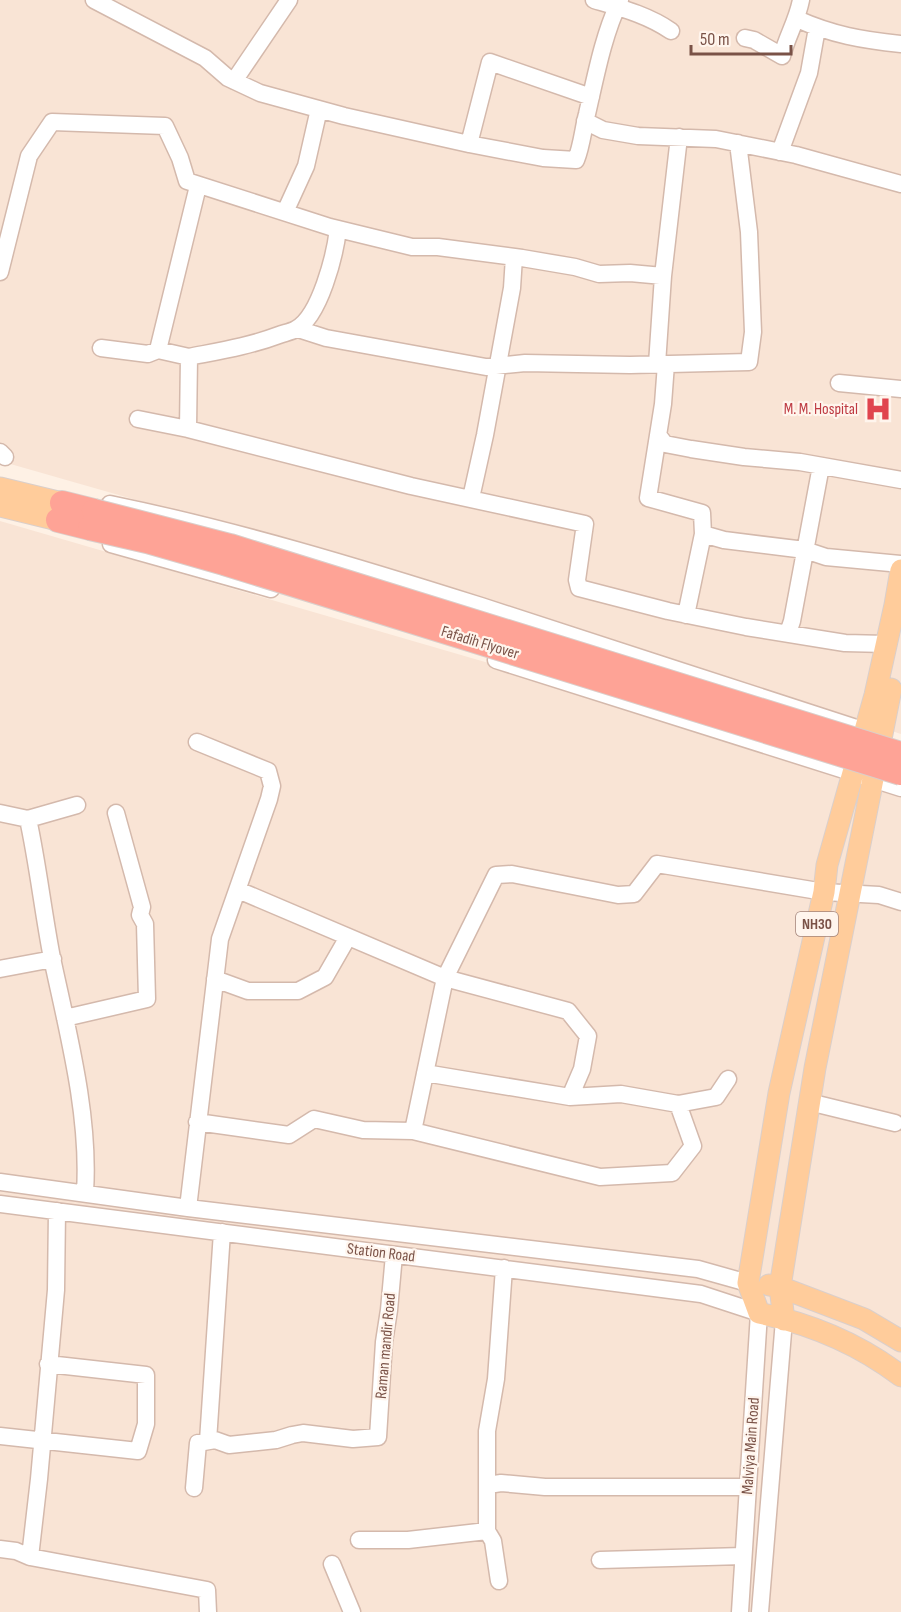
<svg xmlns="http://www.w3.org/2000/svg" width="901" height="1612" font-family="'Sofia Sans Condensed',sans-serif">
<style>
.residential{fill:#f9e4d5}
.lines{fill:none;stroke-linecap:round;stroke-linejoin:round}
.minor-casing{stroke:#d4b9ac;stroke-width:19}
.major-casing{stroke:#dacfcb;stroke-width:23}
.highway-casing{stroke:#dacfcb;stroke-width:26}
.minor{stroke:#fff;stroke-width:16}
.major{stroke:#ffcc9b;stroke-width:21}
.highway{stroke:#fea396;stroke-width:24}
.highway-bridge-casing{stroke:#dacfcb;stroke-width:26;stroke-linecap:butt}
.highway-bridge{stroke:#fea396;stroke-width:24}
.labels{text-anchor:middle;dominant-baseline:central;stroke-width:4.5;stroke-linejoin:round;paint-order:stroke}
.shield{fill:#fff5ed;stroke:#a28379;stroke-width:1.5}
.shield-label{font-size:15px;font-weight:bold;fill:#7a5247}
.health-label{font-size:16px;fill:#be3a42;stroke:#fff5ed;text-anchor:end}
.street-label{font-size:16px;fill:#7a5247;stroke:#fff5ed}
</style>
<rect width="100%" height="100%" fill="#fef1e5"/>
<path class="residential" d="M0,0H901V734L517,609L0,461Z
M0,521L901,783V1612H0Z"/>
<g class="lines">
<defs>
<path id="minor" d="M94,0L205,58L228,78L260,93L344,116L469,144L543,158L576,160C582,145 583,129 587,114C596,75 603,36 620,0
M594,0C621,8 648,15 671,31
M797,19C833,35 862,40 901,44
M745,38L754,40L782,56C787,36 797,21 801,0
M234,81L289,0
M585,121L603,130L638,136L716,139L796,155L901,184
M469,144L490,62L591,97
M780,152L809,73L817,28
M285,212L306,166L319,109
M0,272L29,156L52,122L165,126L180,158L187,181L330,227L412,247H438L522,258L575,267L599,274L630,273L663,276
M298,329L326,338L486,367L525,363L630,365L749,362L753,332L749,232L738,143
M101,348L148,354L158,350L189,357L188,429
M158,350L198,186
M189,357C219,351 250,346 279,335C284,333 291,332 296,329C320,316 335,255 338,229
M657,364L663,276L679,137
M666,364L663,404L648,498L702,513L703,534L686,615
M839,383L901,389
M138,419L188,429L411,486L585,524L577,580L579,588L668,611L746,627L845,643L886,644
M658,435L665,444L691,449L744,457L800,462L901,480
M0,452L5,457
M471,498L485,435L512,288L514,257
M110,504C236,530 358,567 481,606C613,648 743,692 875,734
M703,534L724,540L805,550L826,557L901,564
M111,544L271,589
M788,633L792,621L821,466
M496,660L901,788
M0,813L28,819L77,805
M28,819C38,865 43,912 52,958C68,1033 90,1116 85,1192
M238,890L445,978L568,1011L588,1036L582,1069L570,1097L425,1073
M0,969L53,959
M215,979L248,991H298L325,977L348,937
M65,1018L147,999L145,924L140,915L142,907L116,813
M809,1102L895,1123
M678,1104L716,1097L728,1079
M197,1122L289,1135L314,1119L363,1130L413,1131L445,978L496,875L512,874L618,895L634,894L657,864L824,892L879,895L901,902
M413,1131L600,1177L672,1173L693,1146L678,1104L621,1094L570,1097
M0,1182L188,1208L698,1269L748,1283
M0,1204L701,1294L759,1313L740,1612
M188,1208L220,939L269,799L272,786L268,771L197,742
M0,1436L138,1451L146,1424V1375L48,1364
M208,1441L222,1232
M488,1485L501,1483L545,1487H748
M194,1488L198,1443L215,1440L229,1445L276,1440L292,1435L303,1433L353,1439L378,1437L384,1342L389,1310L394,1255
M359,1540H408L487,1531
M0,1549L16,1551L30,1557L207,1590L208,1612
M30,1557L39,1479L56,1290L57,1211
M600,1560L743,1556
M332,1564L352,1612
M499,1581L493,1541L487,1531V1431L496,1379L504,1268
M760,1612L784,1320"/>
<path id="major" d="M0,488L62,503
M0,506L58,520
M901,570L895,605L875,695L827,865L824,892L779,1093L748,1283L759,1313C812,1324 858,1343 901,1376
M769,1285L780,1287L864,1319L901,1341
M784,1320L780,1287L815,1068L891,689"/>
<path id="highway" d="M62,503L94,511
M58,520L90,528"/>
</defs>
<use href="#minor" class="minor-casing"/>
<use href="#major" class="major-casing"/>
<use href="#highway" class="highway-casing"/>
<use href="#minor" class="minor"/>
<use href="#major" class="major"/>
<use href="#highway" class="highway"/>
<defs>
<path id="highway-bridge" d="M94,511L230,546L901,754
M90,528L147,541L224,563L901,773"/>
</defs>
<use href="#highway-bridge" class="highway-bridge-casing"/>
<use href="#highway-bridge" class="highway-bridge"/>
</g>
<defs>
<symbol id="hospital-bare" viewBox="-9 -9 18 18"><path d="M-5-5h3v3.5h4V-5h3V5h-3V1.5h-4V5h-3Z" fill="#e0444e" stroke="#fff5ed" stroke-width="2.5" paint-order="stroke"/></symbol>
</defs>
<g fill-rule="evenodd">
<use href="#hospital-bare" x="859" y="390" width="38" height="38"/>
</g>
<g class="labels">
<rect class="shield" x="796" y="912" width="42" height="24" rx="4.5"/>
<g class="shield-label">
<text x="817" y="924">NH30</text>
</g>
<g class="health-label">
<text x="858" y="409">M. M. Hospital</text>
</g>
<g class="street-label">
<text transform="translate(480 643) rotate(17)">Fafadih Flyover</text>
<text transform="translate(381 1253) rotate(7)">Station Road</text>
<text transform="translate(386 1346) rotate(-85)">Raman mandir Road</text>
<text transform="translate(751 1446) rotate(-86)">Malviya Main Road</text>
</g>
</g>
<path d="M691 45v9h100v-9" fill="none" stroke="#7a5247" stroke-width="3"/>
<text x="700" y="45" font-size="18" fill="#7a5247" stroke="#fff5ed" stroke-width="4.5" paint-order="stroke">50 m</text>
</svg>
